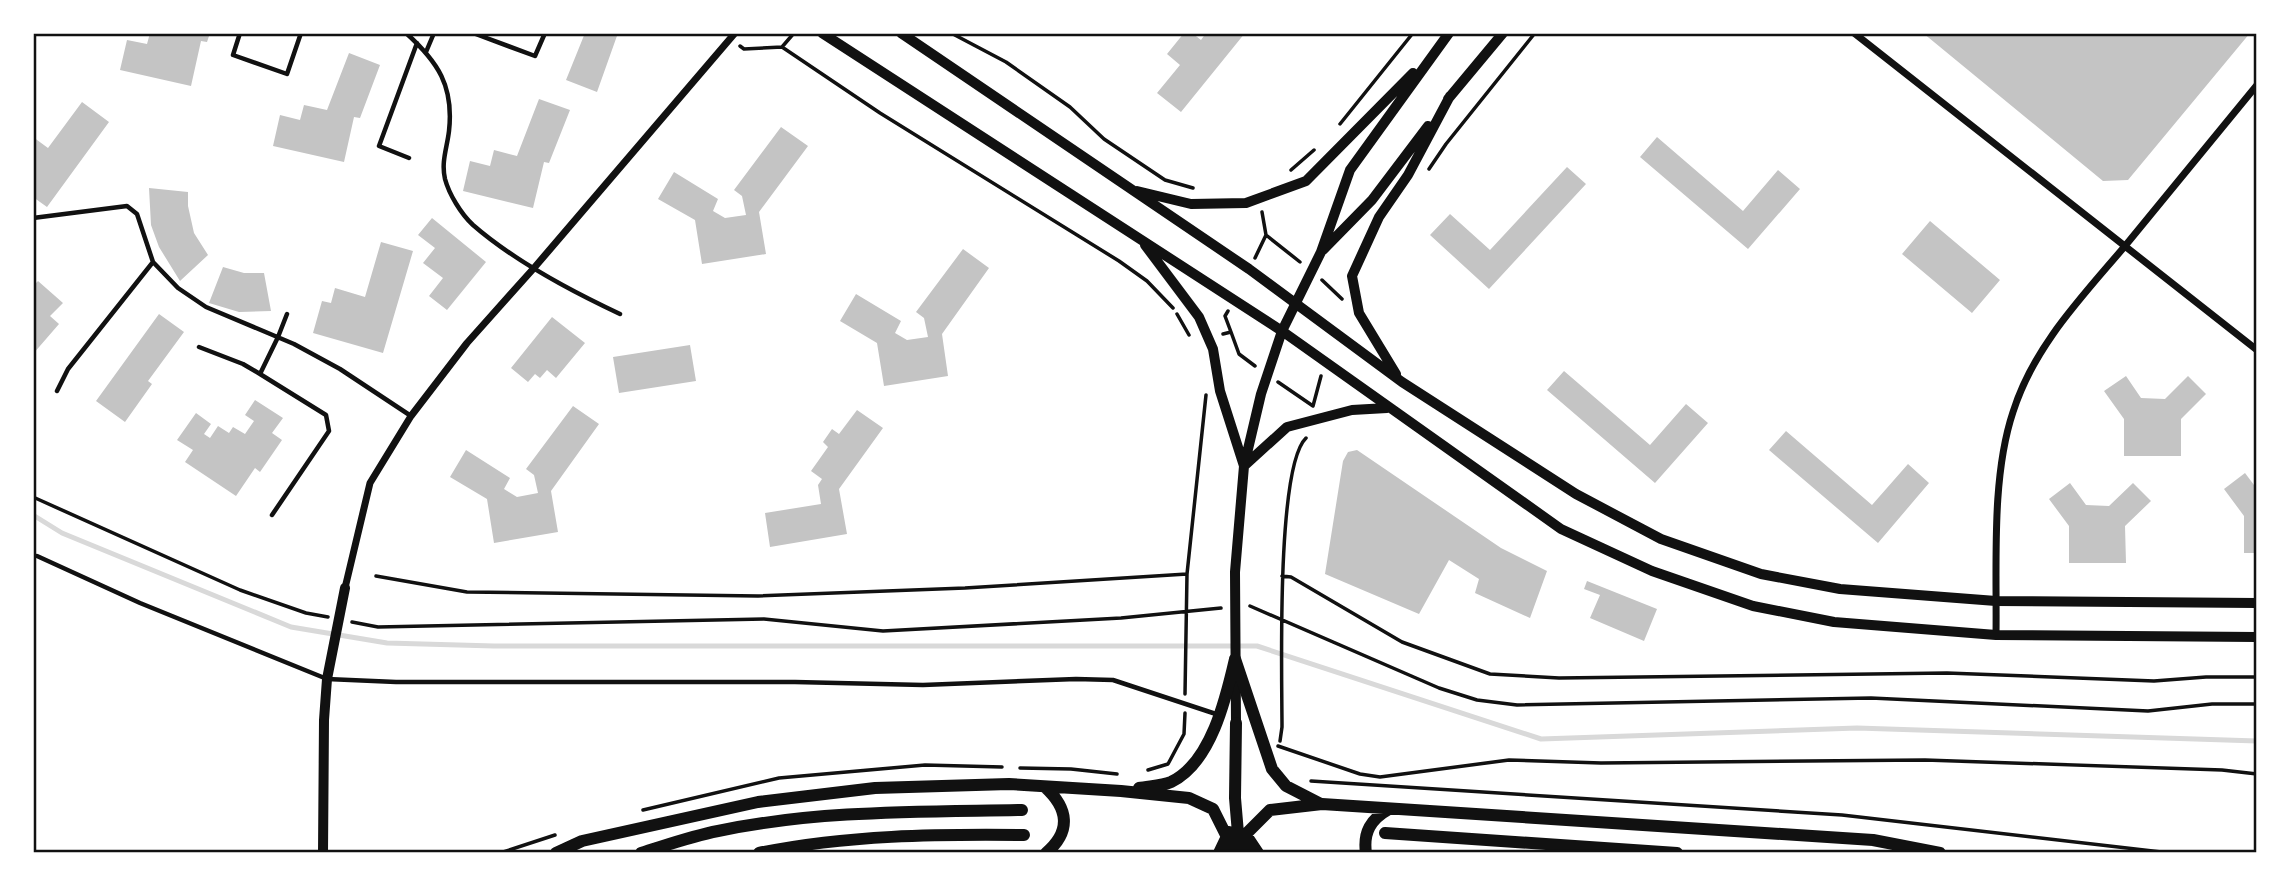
<svg xmlns="http://www.w3.org/2000/svg" width="2290" height="886" font-family="Roboto,sans-serif">
<style>
.lines{fill:none;stroke-linecap:round;stroke-linejoin:round}
.stream{stroke:#d9d9d9;stroke-width:5}
.building{fill:#c4c4c4}
.path{stroke:#111;stroke-width:3.5}
.service{stroke:#111;stroke-width:4.5}
.minor{stroke:#111;stroke-width:7}
.tertiary{stroke:#111;stroke-width:10}
.secondary{stroke:#111;stroke-width:12}
.neatline{fill:none;stroke:#111;stroke-width:2.5}
</style>
<rect width="100%" height="100%" fill="#fff"/>
<g class="lines">
<path class="stream" d="M33,515L62,533L291,627L387,643L494,646H1257L1541,739L1857,728L2257,741"/>
</g>
<path class="building" d="M150,33H210L207,42L201,41L191,86L120,70L127,40L147,44Z
M585,33H618L597,92L566,80Z
M1184,33H1192L1201,40L1206,33H1245L1181,112L1157,93L1180,65L1167,54Z
M1923,33H2250L2128,180L2103,181Z
M349,53L380,65L360,118L354,117L344,162L273,146L280,115L300,120L304,105L327,110Z
M539,99L570,110L549,163L544,162L533,208L463,191L470,161L490,166L494,150L517,156Z
M82,102L109,122L47,207L33,197V137L48,148Z
M781,127L808,146L759,212L766,254L702,264L695,220L658,199L674,172L718,199L713,211L725,218L746,215L742,196L734,190Z
M1657,137L1743,211L1778,170L1800,189L1748,249L1640,157Z
M1567,167L1586,184L1489,289L1430,235L1450,214L1490,250Z
M149,188L188,192V206L194,233L208,255L180,281L159,247L151,225Z
M432,218L486,262L447,310L429,296L443,278L423,263L435,248L418,235Z
M1930,221L2000,280L1972,313L1902,254Z
M381,242L413,251L383,353L313,333L322,301L331,303L335,288L365,297Z
M963,249L989,268L942,334L948,376L884,386L877,343L840,321L856,294L901,321L895,333L907,340L928,337L924,318L916,312Z
M223,267L244,273H264L271,311L239,312L209,303Z
M38,281L63,303L50,316L59,324L33,354V286Z
M159,314L184,332L148,381L152,384L125,422L96,401Z
M552,317L585,343L556,378L547,370L540,378L535,374L528,382L511,368Z
M690,345L696,381L619,393L613,357Z
M1564,371L1650,445L1686,404L1708,423L1655,483L1547,390Z
M2126,376L2141,398L2165,399L2188,376L2206,394L2181,419V456H2124V419L2104,391Z
M255,400L283,418L272,433L282,440L260,472L255,468L236,496L185,462L193,450L177,440L196,413L211,424L204,434L210,438L218,426L229,433L233,427L245,434L254,421L245,415Z
M573,406L599,424L551,491L558,532L494,543L487,499L450,477L466,450L510,478L504,489L517,497L538,493L534,475L526,469Z
M857,410L883,428L839,489L847,534L770,547L765,513L821,504L818,485L822,479L811,471L828,447L823,442L832,429L839,434Z
M1786,431L1872,505L1908,464L1929,483L1878,543L1769,450Z
M1357,450L1501,548L1547,571L1530,618L1475,593L1479,579L1449,560L1419,614L1325,574L1343,461L1348,452Z
M2245,473L2257,489V553H2244V516L2224,489Z
M2070,483L2086,505L2109,506L2133,483L2151,501L2125,526L2126,563H2069V526L2049,499Z
M1587,581L1657,609L1644,641L1590,618L1600,595L1584,589Z"/>
<g class="lines">
<path class="path" d="M951,33L1006,62L1070,107L1104,139L1165,180L1193,188
M740,46L744,49L782,47L880,113L1119,261L1147,281L1173,308
M782,47L794,33
M1340,124L1413,33
M1429,169L1446,144L1535,33
M1291,170L1314,150
M1266,235L1300,262
M1255,258L1266,235L1262,212
M1322,280L1342,299
M1177,314L1189,335
M1231,332L1239,354L1255,366
M1223,334L1231,332L1225,316L1228,311
M1278,382L1313,406L1321,376
M33,497L240,590L306,613L328,617
M376,576L467,592L758,596L965,588L1187,574
M1282,576L1291,577L1402,642L1490,674L1559,678L1947,673L2154,681L2206,677H2257
M1250,606L1439,688L1477,700L1517,705L1871,698L2148,711L2212,704H2257
M352,622L378,627L764,619L883,631L1121,618L1221,608
M1185,694L1187,574L1206,395
M1280,741L1282,727C1282,677 1276,467 1306,438
M1278,746L1360,774L1380,777L1509,760L1601,763L1925,760L2222,770L2257,774
M1020,768L1071,769L1117,774
M1148,770L1168,764L1184,734L1185,713
M1311,781L1842,815L2170,853
M643,810L779,778L925,765L1002,767
M500,853L555,835"/>
<path class="service" d="M240,33L233,55L287,74L301,33
M406,33C438,62 454,86 449,131C447,148 441,162 445,179C449,194 461,214 473,225C512,259 573,292 620,314
M473,33L535,56L545,33
M426,52L434,33
M409,158L379,146L417,43
M33,218L127,206L137,214L153,262L178,288L206,307L294,344L340,369L411,416
M199,347L243,364L260,374
M57,391L68,369L153,262
M272,515L329,431L326,415L260,374L278,337L287,314
M37,556L140,603L327,679L396,682H795L923,685L1076,679L1113,680L1219,715"/>
<path class="minor" d="M1854,33L2257,350
M345,588L370,483L411,416L467,343L534,268L735,33
M1996,635C1997,566 1991,478 2013,412C2034,346 2081,298 2125,246C2169,192 2213,138 2257,85"/>
<path class="tertiary" d="M822,33L1282,331L1561,529L1652,571L1753,606L1834,622L1996,635L2257,637
M901,33L1249,269L1402,382L1576,494L1661,539L1761,574L1840,589L1996,601L2257,603
M1448,99L1503,33
M1137,191L1191,204L1246,203L1306,181L1413,73
M1145,245L1199,317L1213,349L1220,391L1244,466L1287,427L1352,410L1387,408
M1323,250L1372,200L1428,126
M1396,374L1359,313L1352,276L1379,217L1408,175L1450,96
M1236,723L1235,572L1244,466L1261,394L1282,331L1321,252L1350,170L1449,33
M323,853L324,720L327,679L345,588"/>
<path class="secondary" d="M1235,659L1272,769L1286,786L1321,804
M1236,723L1235,798L1239,845
M1045,787C1068,808 1072,831 1046,853
M1139,788C1149,786 1162,786 1171,782C1211,763 1226,698 1235,659
M1385,833L1677,853
M1246,835L1258,853
M556,853L582,841L758,802L875,788L1009,784L1121,791L1189,798L1213,809L1235,853
M641,853C667,845 692,836 718,831C818,810 921,812 1022,810
M759,853C846,835 937,834 1024,835
M1219,853L1229,832
M1244,853L1246,834L1270,810L1322,804L1873,840L1940,853
M1366,853C1363,832 1371,819 1389,809"/>
</g>
<rect width="2290" height="886" fill="none" stroke="#ffffff" stroke-width="70"/>
<rect x="35" y="35" width="2220" height="816" class="neatline"/>
</svg>
